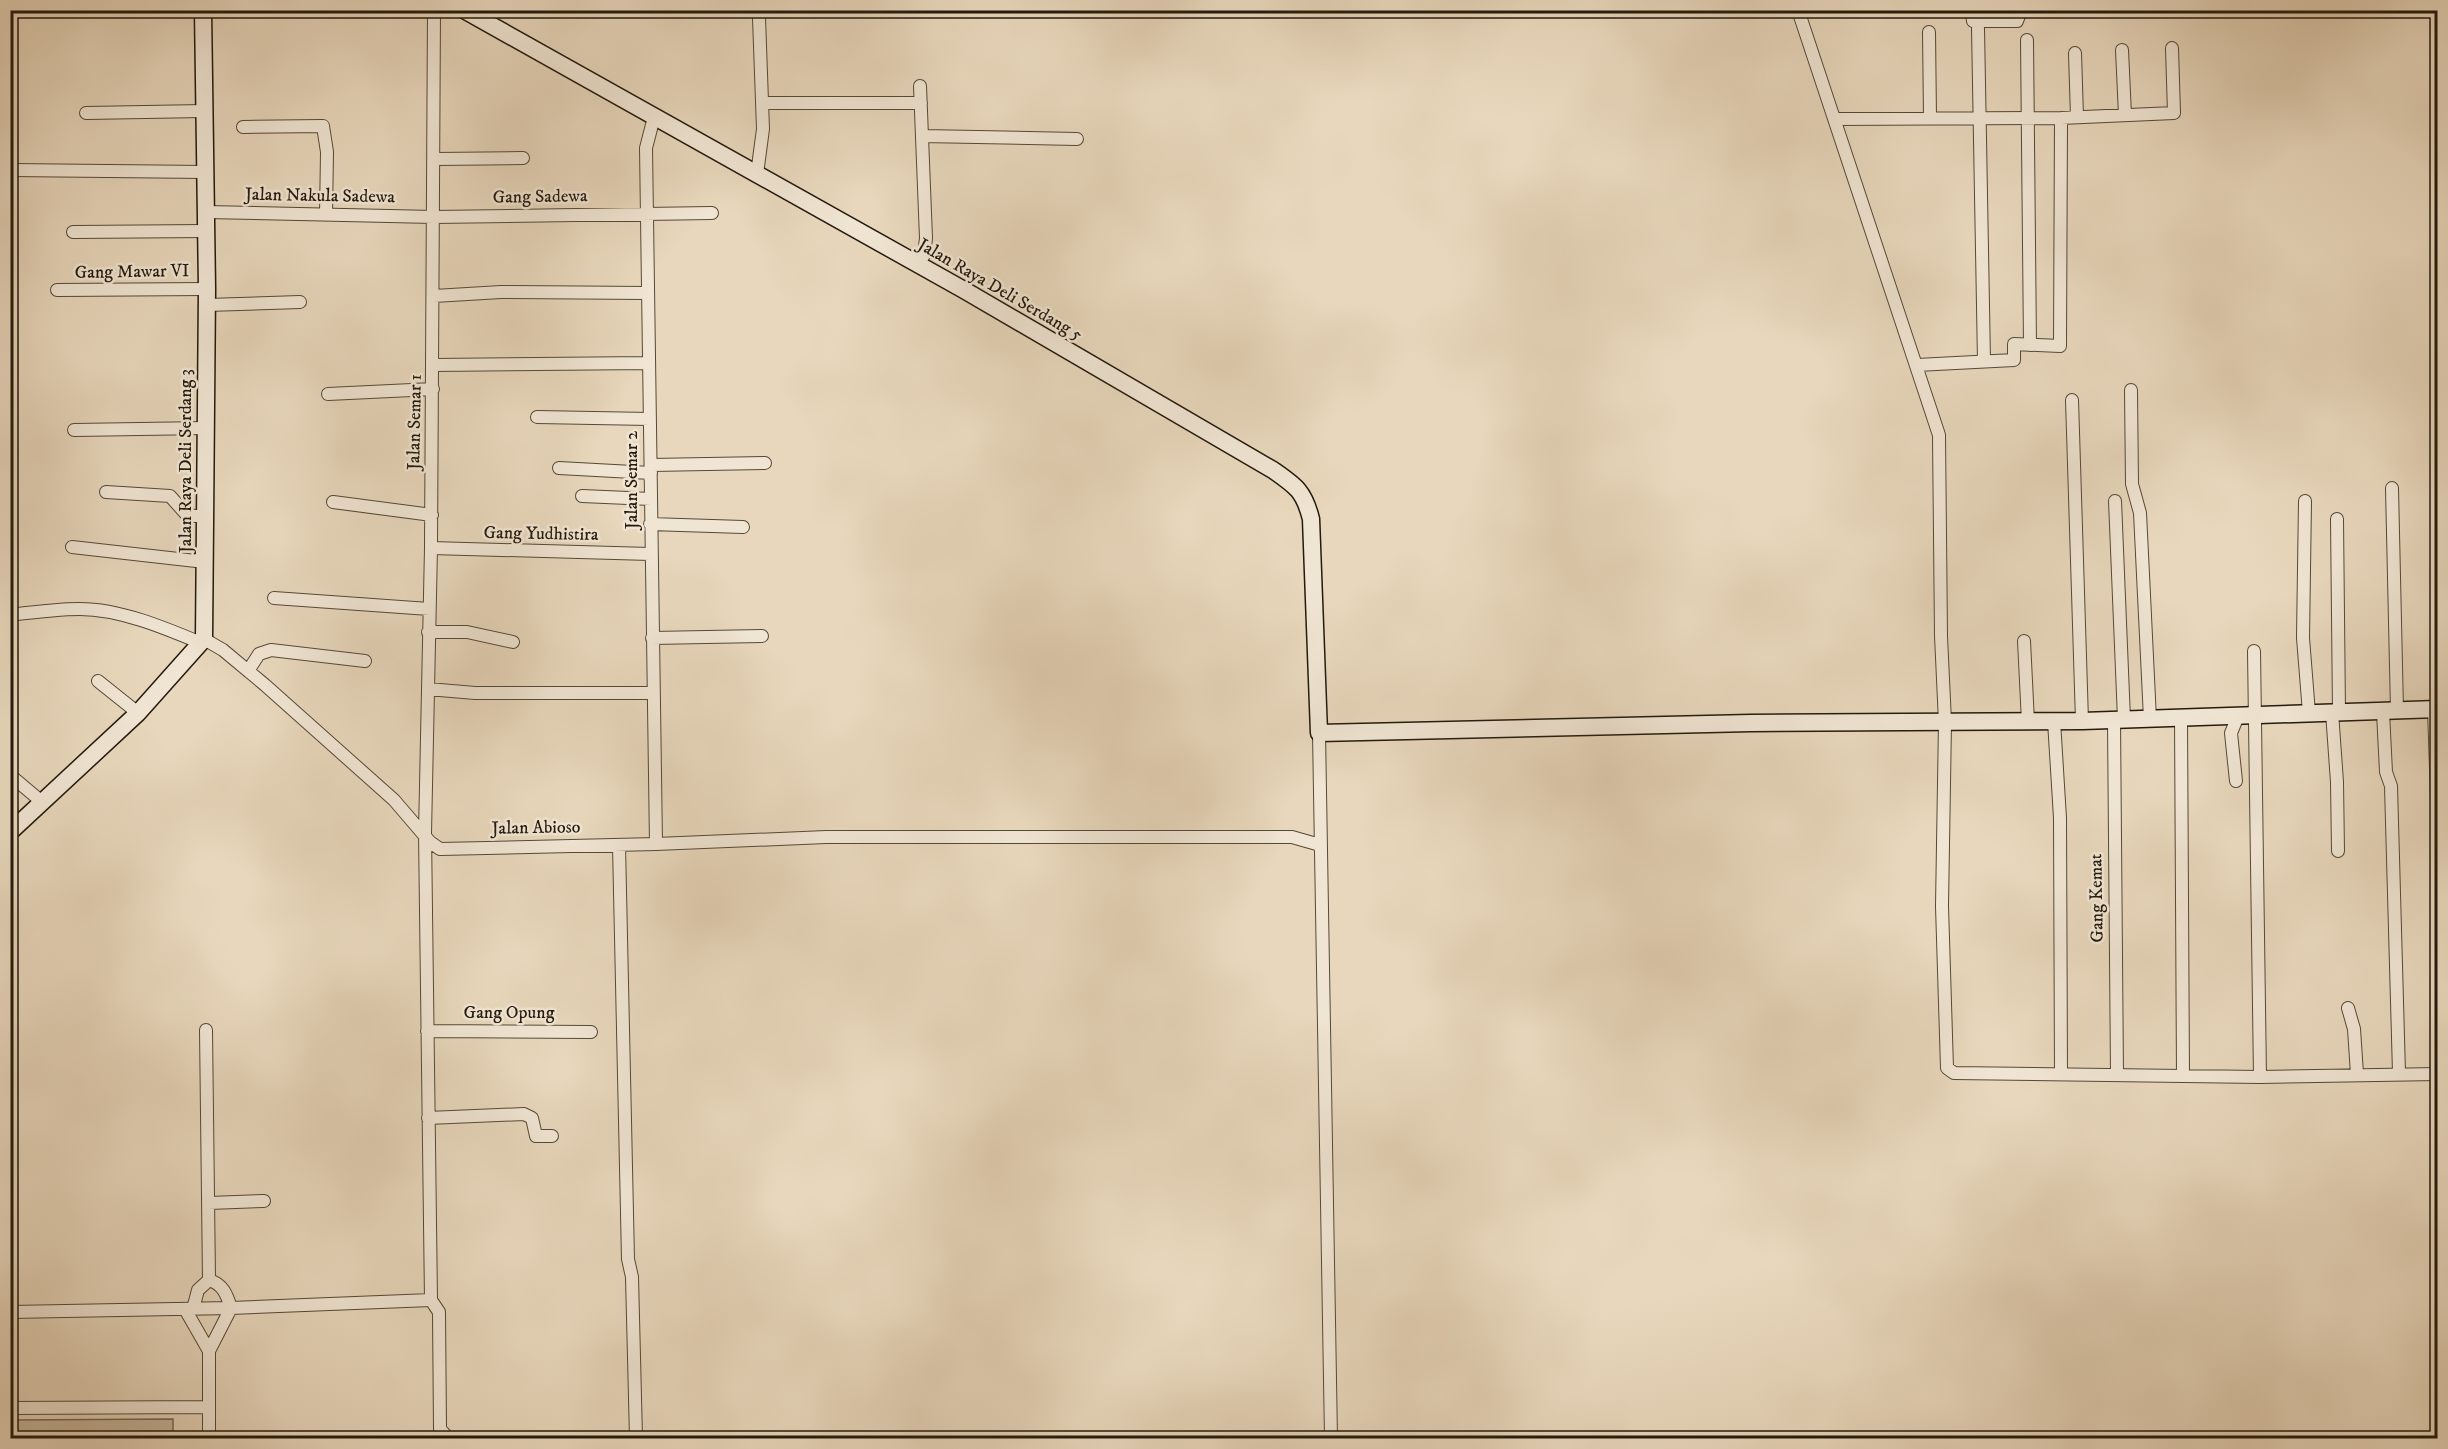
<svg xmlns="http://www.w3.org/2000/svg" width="2448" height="1449" font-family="'IM FELL DW Pica',serif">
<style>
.green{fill:#c7b79e;stroke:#756856;stroke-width:1.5}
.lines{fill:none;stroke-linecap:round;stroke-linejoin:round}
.street-casing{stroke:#544939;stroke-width:14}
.secondary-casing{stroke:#231a0d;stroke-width:19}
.street{stroke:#f0e5d3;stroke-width:12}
.secondary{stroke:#f0e5d3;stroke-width:16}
.labels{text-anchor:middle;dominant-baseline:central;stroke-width:5;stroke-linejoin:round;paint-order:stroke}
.street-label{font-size:18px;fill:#231a0d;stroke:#f0e5d3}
</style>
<rect width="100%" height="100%" fill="#e8d7bc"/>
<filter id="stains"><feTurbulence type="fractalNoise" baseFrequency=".00333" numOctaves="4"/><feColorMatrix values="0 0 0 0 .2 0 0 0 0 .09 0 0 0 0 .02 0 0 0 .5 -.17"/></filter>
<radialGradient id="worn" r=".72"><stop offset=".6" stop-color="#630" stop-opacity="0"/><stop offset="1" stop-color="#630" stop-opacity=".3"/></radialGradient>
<path class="green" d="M173,1419V1438H11V1420Z"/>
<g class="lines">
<defs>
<path id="street" d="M1798,10L1939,435L1941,636L1945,722L1942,906L1947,1068L1954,1073L2260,1077L2438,1074
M1972,10L1973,21H2017L2021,10
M1978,28L1984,361
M1929,32L1930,118
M2027,40L2030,345
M2122,50L2125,115
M2075,53L2077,117
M763,103H921
M86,113L204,111
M654,117L646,148L656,844
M1834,119L2061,118L2174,113L2172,48
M243,127L323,126L327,152L326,215
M922,136L1077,139
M435,159L523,158
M10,170L205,172
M757,174L763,129L759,18
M206,212L434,217L712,213
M73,232L206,231
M917,265L924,255L926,238L920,86
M57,290L207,289
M434,296L501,292L648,293
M207,305L300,302
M433,365L649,363
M1917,365L2014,360V344L2060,346L2061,118
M2131,390L2132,484L2140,513L2150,719
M328,394L433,389
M2072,400L2082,721
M537,417L650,419
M74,430L206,428
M651,465L765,463
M559,468L651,473
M2392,488L2397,710
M106,492L170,496L187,515L205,517
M582,496L651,499
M2115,501L2124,719
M2305,501L2303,638L2309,713
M333,502L432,515
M2337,519L2339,712
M650,524L743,527
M72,547L205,562
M431,548L650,554
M274,598L429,609
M10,615C34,612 57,609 80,609C120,609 165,628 201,643
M428,632H467L513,642
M652,638L762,636
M204,639L223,650L265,685L394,800L430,842L440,849L656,844L826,837H1292L1320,845
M2024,641L2028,722
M2254,651L2260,1077
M248,671L259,654L271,650L365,661
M98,681L138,713
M428,689L475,693H653
M2434,709L2438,828
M2332,712L2337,782L2338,851
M2383,712L2386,772L2391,786L2399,1073
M2181,718L2183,1076
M2114,720L2117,1075
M2054,721L2060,818L2061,1074
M1319,733L1331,1438
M10,775L42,802
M2236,781L2231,733L2238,716
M619,845L628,1259L632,1277L636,1438
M2348,1008L2354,1029L2357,1074
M206,1030L209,1280
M427,1031L591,1032
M428,1118L524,1114L532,1118L536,1136H552
M209,1203L264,1201
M431,1300L439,1312L440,1429L448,1438
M185,1309L209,1351
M193,1309L198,1290L209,1280
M10,1312L231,1308L431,1300L425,833L431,548L434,10
M10,1408L209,1407
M209,1438V1351L231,1308C227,1295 223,1284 209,1280"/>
<path id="secondary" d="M464,10L964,290L1273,470C1296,486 1304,491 1311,519L1319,733L1751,723L2082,721L2438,709
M10,832L138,713L204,639L207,289L203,10"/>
</defs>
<use href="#street" class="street-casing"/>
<use href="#secondary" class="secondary-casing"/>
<use href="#street" class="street"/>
<use href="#secondary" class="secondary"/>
</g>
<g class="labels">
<g class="street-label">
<text transform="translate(320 196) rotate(1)">Jalan Nakula Sadewa</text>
<text transform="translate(540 197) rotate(-1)">Gang Sadewa</text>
<text transform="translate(132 272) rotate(-1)">Gang Mawar VI</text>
<text transform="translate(1000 290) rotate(30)">Jalan Raya Deli Serdang 5</text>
<text transform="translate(415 422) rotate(-89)">Jalan Semar 1</text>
<text transform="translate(186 461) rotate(-90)">Jalan Raya Deli Serdang 3</text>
<text transform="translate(632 480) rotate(-90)">Jalan Semar 2</text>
<text transform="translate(541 534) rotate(1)">Gang Yudhistira</text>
<text transform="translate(536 828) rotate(-1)">Jalan Abioso</text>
<text transform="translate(2097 898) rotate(-91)">Gang Kemat</text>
<text x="509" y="1013">Gang Opung</text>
</g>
</g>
<rect width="2448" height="1449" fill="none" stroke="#e8d7bc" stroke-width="36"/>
<rect x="12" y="12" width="2424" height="1425" fill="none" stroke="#231a0d" stroke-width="3"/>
<rect x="18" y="18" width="2412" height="1413" fill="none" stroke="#231a0d" stroke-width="1.5"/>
<rect width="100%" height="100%" filter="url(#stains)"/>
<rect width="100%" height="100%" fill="url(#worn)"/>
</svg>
